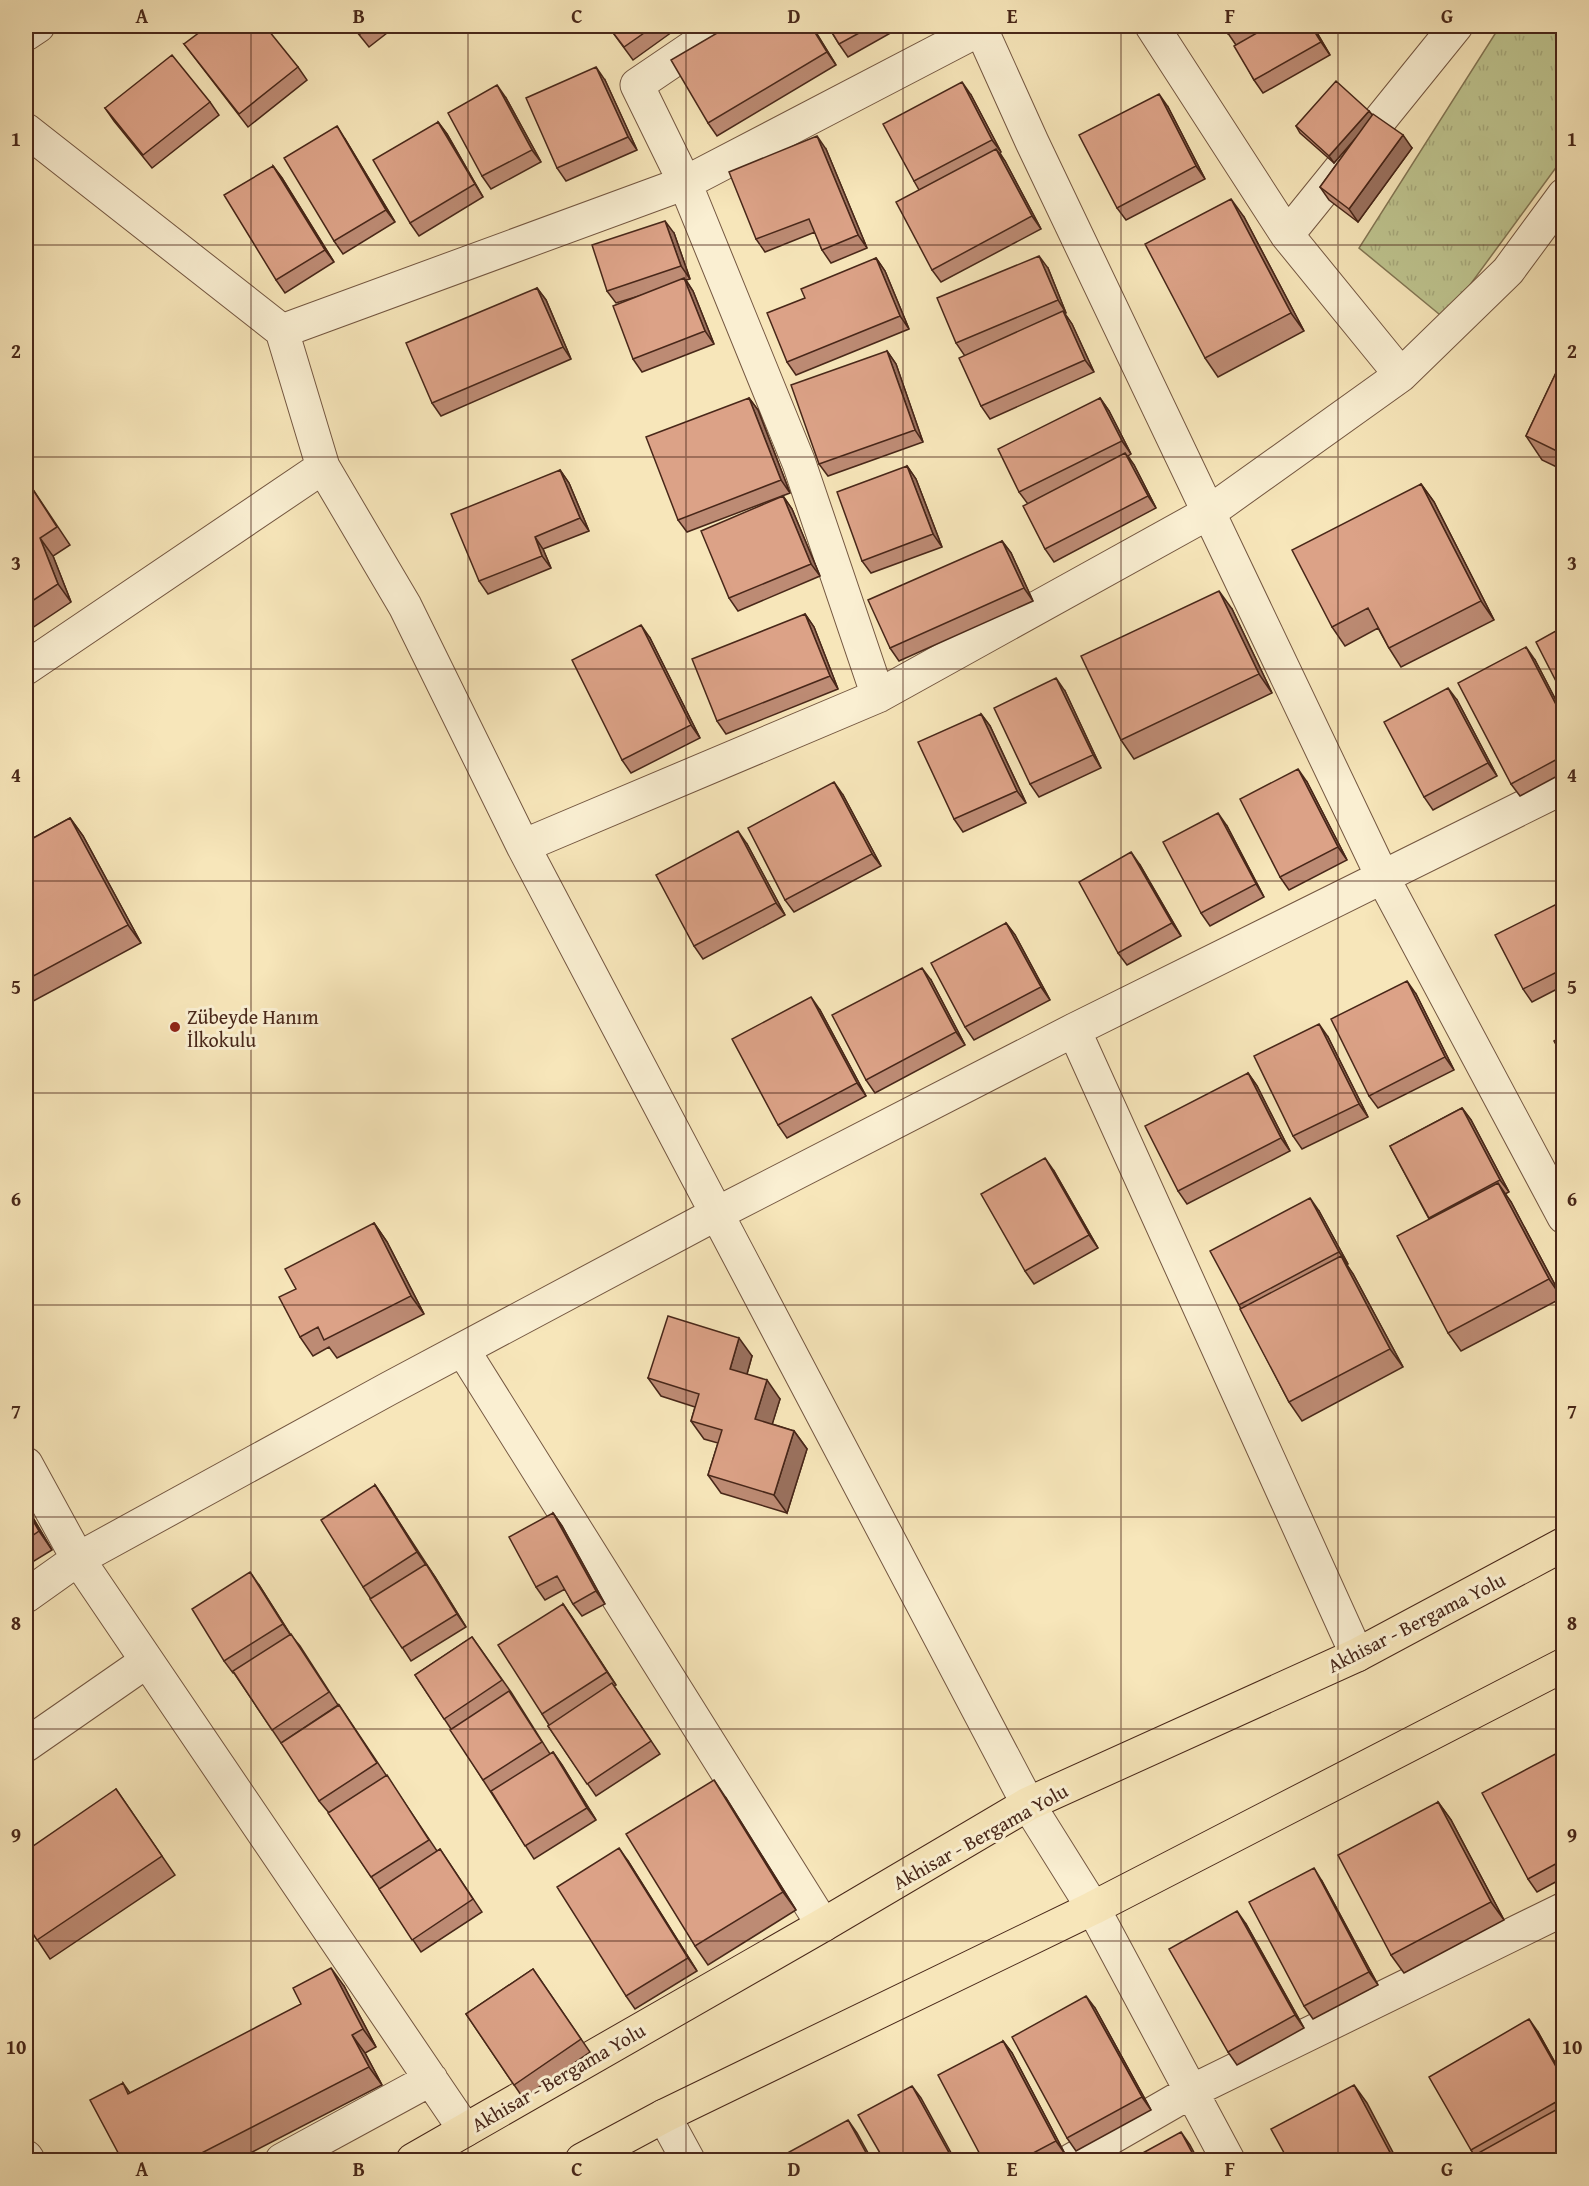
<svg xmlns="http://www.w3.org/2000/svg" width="1589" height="2186" font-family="'Gentium Book Plus',serif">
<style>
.park{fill:url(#park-tufts);stroke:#837654;stroke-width:1.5}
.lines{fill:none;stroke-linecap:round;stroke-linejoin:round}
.minor-casing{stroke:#745741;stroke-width:35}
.major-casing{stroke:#482719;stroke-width:35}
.minor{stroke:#faefd2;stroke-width:33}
.major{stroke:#f7e6ba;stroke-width:33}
.wall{fill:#bd8b74;stroke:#482719;stroke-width:1.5}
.shaded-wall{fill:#9a715e;stroke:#482719;stroke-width:1.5}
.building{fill:#dca287;stroke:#482719;stroke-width:1.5}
.grid{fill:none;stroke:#482719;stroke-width:1.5;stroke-opacity:0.55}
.poi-dot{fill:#8f2418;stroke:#faefd2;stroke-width:2}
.labels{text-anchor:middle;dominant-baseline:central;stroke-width:6;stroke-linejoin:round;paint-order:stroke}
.poi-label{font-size:20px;fill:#482719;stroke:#faefd2;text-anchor:start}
.street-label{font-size:20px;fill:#482719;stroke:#faefd2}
.neatline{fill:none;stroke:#482719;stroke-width:2}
.grid-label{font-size:20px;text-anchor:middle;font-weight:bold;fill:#482719}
</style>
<defs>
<pattern id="park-tufts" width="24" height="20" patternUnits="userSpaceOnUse" patternTransform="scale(1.5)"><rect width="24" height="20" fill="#bec48f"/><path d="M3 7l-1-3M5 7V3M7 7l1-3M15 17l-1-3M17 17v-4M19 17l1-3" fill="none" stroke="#a5a87b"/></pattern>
</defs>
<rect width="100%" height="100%" fill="#f7e6ba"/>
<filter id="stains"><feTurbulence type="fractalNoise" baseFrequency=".00333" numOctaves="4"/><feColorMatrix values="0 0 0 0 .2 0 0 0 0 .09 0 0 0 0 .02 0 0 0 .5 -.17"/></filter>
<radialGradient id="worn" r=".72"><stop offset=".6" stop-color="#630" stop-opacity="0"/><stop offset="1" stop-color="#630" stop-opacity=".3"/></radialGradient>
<path class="park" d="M1500,26H1563V158L1445,319L1359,248Z"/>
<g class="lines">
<defs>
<path id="minor" d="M724,26L637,85L685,183L799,463L878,696
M1152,26L1287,235L1401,375
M981,29L1032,142L1383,878L1564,1217
M26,34L38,26
M26,130L282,331L323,467L405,606L523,846L1028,1804L1093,1908L1228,2160
M1287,235L1456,26
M282,331L685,183L986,26
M26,668L323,467
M523,846L878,696L1208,513L1401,375L1508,271L1564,195
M1074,1030L1357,1655
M463,1350L823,1925
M26,1464L78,1559L465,2130
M26,1596L78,1559L388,1389L716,1214L1074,1030L1564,787
M26,1745L147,1661
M664,2116L688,2160
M26,2157L28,2160
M282,2160L431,2079
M1072,2160L1192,2091L1564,1909"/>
<path id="major" d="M413,2160L823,1925L1028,1804L1357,1655L1564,1544
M582,2160L664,2116L1093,1908L1564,1665"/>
</defs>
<use href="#minor" class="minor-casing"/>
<use href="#major" class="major-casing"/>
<use href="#minor" class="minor"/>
<use href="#major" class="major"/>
</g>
<path class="wall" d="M352,26H396L369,47Z
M608,26H678L679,27L633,60Z
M812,26L836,65L717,136L708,123Z
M828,26H903L848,57L839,44Z
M1223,26H1313L1330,55L1263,93L1254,80L1236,45Z
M184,44L298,67L307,80L248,127Z
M605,80L637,150L566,181L557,168Z
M971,95L1001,152L1000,153L1005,161L1041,229L941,282L932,270L919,190L914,181Z
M506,98L541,162L491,189L482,176Z
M210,102L219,115L152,168L114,121L105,108Z
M1168,107L1205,179L1126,220L1117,208Z
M1369,111L1372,115L1412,148L1358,222L1329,200L1320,187L1357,136L1334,163L1300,133L1296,126Z
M438,122L447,134L483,197L419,236L410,223Z
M345,139L395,222L343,254L334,241Z
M826,149L867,248L831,263L822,250L815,232L765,252L756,239Z
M273,166L282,178L334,262L285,293L276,280Z
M1244,217L1304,331L1218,377L1205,358Z
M674,233L690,279L686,280L693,291L714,344L642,372L633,359L642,295L616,303L607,291Z
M876,258L885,271L909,329L796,375L787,362L805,298Z
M1048,268L1066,313L1065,314L1072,324L1094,372L990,419L981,406L965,356L956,343Z
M537,288L546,300L571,359L441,416L432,403Z
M887,351L896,364L923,442L828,476L819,464Z
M1563,358V470L1542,460L1526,436Z
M749,398L758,410L790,493L687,532L678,520Z
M1100,398L1109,411L1131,454L1128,456L1134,465L1156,508L1054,562L1045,549L1028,504L1019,492Z
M907,466L916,479L942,547L871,573L862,561Z
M560,470L569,483L589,531L543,549L551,568L488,594L479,581Z
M26,479L70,545L53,556L71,602L26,632Z
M1421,484L1434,502L1494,620L1401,667L1389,648L1378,628L1345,646L1332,627Z
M783,496L792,509L820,576L738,611L729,598Z
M1002,541L1011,553L1033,601L899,661L890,648Z
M1232,609L1272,693L1134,759L1121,740Z
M805,614L814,627L838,689L726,734L717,721Z
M650,638L700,738L631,773L622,760Z
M1535,660L1563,714V773L1520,796L1511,784Z
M1065,691L1101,768L1039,797L1030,784Z
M1457,700L1497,776L1433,810L1424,797Z
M981,714L990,726L1026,803L963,832L954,819Z
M1307,782L1347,860L1289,890L1280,877Z
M843,795L881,866L794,912L785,900Z
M70,818L83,836L141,943L26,1005V842Z
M1227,826L1264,897L1210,926L1201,913Z
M747,844L785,915L703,959L694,946Z
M1140,865L1181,936L1127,965L1118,953Z
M1563,901V986L1532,1002L1523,989Z
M1006,923L1015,935L1050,1000L974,1040L965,1027Z
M931,980L965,1045L875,1093L866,1080Z
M1416,994L1454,1070L1378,1108L1369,1096Z
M820,1010L866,1096L787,1138L778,1125Z
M1328,1037L1368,1117L1302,1149L1293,1136Z
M1248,1073L1257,1086L1290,1151L1187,1204L1178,1191Z
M1462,1108L1471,1120L1509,1192L1505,1194L1511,1202L1562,1298L1461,1351L1448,1333L1429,1219L1390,1146Z
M1054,1171L1098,1248L1034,1284L1025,1271Z
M1319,1211L1348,1264L1347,1265L1353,1274L1403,1367L1302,1421L1289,1402L1239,1305Z
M374,1223L387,1242L424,1314L337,1358L329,1347L313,1356L300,1337L296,1289Z
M752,1356L747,1374L780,1399L772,1424L794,1431L807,1449L787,1513L721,1493L708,1475L718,1443L704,1439L691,1421L695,1407L661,1396L648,1378Z
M375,1485L435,1577L466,1627L411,1661L363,1587Z
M26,1506L52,1550L26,1566Z
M553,1513L562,1526L605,1604L582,1616L573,1604L565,1589L545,1600L536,1587Z
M259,1585L290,1634L300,1646L338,1705L281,1743L234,1673H233L224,1661Z
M563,1604L616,1685L614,1686L660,1754L596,1796L548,1726L549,1725L542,1714Z
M472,1637L511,1692L550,1754L553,1752L562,1765L596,1820L534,1859L483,1780L451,1729L415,1675Z
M339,1705L437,1851L440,1849L482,1912L421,1952L329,1813L319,1801Z
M1563,1750V1878L1537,1892L1528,1879Z
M116,1789L175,1875L50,1959L26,1923Z
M726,1798L796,1910L708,1965L695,1946Z
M1438,1802L1451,1820L1504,1920L1404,1973L1391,1955Z
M628,1861L697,1971L635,2009L626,1996Z
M1322,1881L1378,1985L1313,2019L1304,2006Z
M1246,1924L1304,2028L1237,2065L1228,2052Z
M533,1969L590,2052L523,2098L466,2014Z
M344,1986L376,2047L365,2053L382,2085L237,2160H122L123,2083L130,2093Z
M1095,2008L1151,2110L1076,2151L1067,2138Z
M1538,2032L1563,2077V2160L1474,2155L1471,2150Z
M1003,2041L1012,2053L1065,2154L1052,2160H983Z"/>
<path class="shaded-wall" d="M811,26H812L836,65L827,52Z
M1311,26H1313L1330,55L1321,42Z
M596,67L605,80L637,150L628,137Z
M962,82L971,95L1001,152L992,140Z
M497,85L506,98L541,162L532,150Z
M1159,94L1168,107L1205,179L1196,166Z
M1369,111L1374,117L1334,163L1329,156Z
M438,122L447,134L483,197L475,184Z
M337,126L345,139L395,222L386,210Z
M1403,135L1412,148L1358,222L1349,209Z
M817,136L826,149L867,248L858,235Z
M996,149L1005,161L1041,229L1032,216Z
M273,166L282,178L334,262L325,250Z
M1231,199L1244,217L1304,331L1291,313Z
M665,221L674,233L690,279L681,266Z
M1039,256L1048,268L1066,313L1058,300Z
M876,258L885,271L909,329L900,316Z
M684,278L693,291L714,344L705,331Z
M537,288L546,300L571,359L563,347Z
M1063,311L1072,324L1094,372L1085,360Z
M887,351L896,364L923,442L915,430Z
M749,398L758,410L790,493L781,480Z
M1100,398L1109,411L1131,454L1122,441Z
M1125,453L1134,465L1156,508L1148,496Z
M907,466L916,479L942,547L933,534Z
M560,470L569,483L589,531L580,518Z
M1421,484L1434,502L1494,620L1481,601Z
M783,496L792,509L820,576L811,564Z
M535,537L543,549L551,568L542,556Z
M40,538L53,556L71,602L58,584Z
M1002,541L1011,553L1033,601L1024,588Z
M1219,591L1232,609L1272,693L1259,674Z
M805,614L814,627L838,689L830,676Z
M641,625L650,638L700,738L691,725Z
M1526,647L1535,660L1563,714V718Z
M1056,678L1065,691L1101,768L1093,755Z
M1448,688L1457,700L1497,776L1488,763Z
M981,714L990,726L1026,803L1017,791Z
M1298,769L1307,782L1347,860L1338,847Z
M834,782L843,795L881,866L872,854Z
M1218,813L1227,826L1264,897L1256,884Z
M70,818L83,836L141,943L128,925Z
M738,831L747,844L785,915L776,903Z
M1131,852L1140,865L1181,936L1172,923Z
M1006,923L1015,935L1050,1000L1041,987Z
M922,968L931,980L965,1045L956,1032Z
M1407,981L1416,994L1454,1070L1445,1057Z
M811,997L820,1010L866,1096L857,1083Z
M1319,1024L1328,1037L1368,1117L1359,1104Z
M1248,1073L1257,1086L1290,1151L1281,1138Z
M1462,1108L1471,1120L1509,1192L1500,1180Z
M1045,1158L1054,1171L1098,1248L1089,1235Z
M1498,1183L1511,1202L1562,1298L1549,1279Z
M1310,1198L1319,1211L1348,1264L1339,1252Z
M374,1223L387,1242L424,1314L411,1296Z
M1341,1256L1353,1274L1403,1367L1390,1349Z
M739,1338L752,1356L743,1388L730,1369Z
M767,1380L780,1399L768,1438L755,1419Z
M794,1431L807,1449L787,1513L774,1495Z
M375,1485L384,1498L426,1565L417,1552Z
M26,1506L52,1550L39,1531L26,1509Z
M553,1513L562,1526L605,1604L596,1591Z
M426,1564L435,1577L466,1627L457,1614Z
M250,1572L259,1585L292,1637L283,1624Z
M563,1604L572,1617L616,1685L607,1672Z
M553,1752L562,1765L596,1820L587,1808Z
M714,1780L726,1798L796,1910L783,1892Z
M1438,1802L1451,1820L1504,1920L1491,1902Z
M619,1848L628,1861L697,1971L688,1958Z
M1314,1868L1322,1881L1378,1985L1369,1972Z
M1237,1911L1246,1924L1304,2028L1295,2015Z
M331,1968L344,1986L376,2047L363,2029Z
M1086,1996L1095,2008L1151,2110L1142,2097Z
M1529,2019L1538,2032L1563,2077V2079Z
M352,2035L365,2053L382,2085L369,2067Z
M1003,2041L1012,2053L1065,2154L1056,2141Z
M1354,2085L1367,2103L1397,2160H1394Z
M912,2086L921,2098L955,2160H953Z
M848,2120L857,2133L872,2160H870Z
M1181,2132L1190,2145L1198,2160H1196Z"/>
<path class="building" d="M208,26H265L298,67L239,114L184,44Z
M353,26H371L360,34Z
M608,26H654L624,47Z
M729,26H811L827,52L708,123L671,60Z
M828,26H872L839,44Z
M1223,26H1242L1228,34Z
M1269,26H1311L1321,42L1254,80L1234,46Z
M172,55L210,102L143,155L105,108Z
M596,67L628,137L557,168L526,98Z
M1336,81L1369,111L1329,156L1296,126Z
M962,82L992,140L914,181L883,124Z
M497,85L532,150L482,176L448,113Z
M1159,94L1196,166L1117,208L1079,135Z
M1373,114L1403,135L1349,209L1320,187Z
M438,122L475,184L410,223L373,160Z
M337,126L386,210L334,241L284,158Z
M817,136L858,235L822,250L809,219L756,239L729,172Z
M996,149L1032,216L932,270L896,202Z
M273,166L325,250L276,280L224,195Z
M1231,199L1291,313L1205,358L1145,244Z
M665,221L681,266L607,291L592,245Z
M1039,256L1058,300L956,343L937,298Z
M876,258L900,316L787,362L767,313L805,298L801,289Z
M684,278L705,331L633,359L613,306Z
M537,288L563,347L432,403L406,343Z
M1063,311L1085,360L981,406L959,358Z
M887,351L915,430L819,464L791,385Z
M1563,358V454L1526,436Z
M749,398L781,480L678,520L646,437Z
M1100,398L1122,441L1019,492L998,449Z
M1125,453L1148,496L1045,549L1023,506Z
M907,466L933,534L862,561L837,492Z
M560,470L580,518L535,537L542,556L479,581L451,514Z
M26,479L57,527L40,538L58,584L26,605Z
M1421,484L1481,601L1389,648L1368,608L1332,627L1292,550Z
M783,496L811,564L729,598L701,531Z
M1002,541L1024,588L890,648L868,600Z
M1219,591L1259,674L1121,740L1081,656Z
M805,614L830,676L717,721L692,659Z
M641,625L691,725L622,760L572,660Z
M1563,627V695L1536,642Z
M1526,647L1563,718V756L1511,784L1458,683Z
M1056,678L1093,755L1030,784L994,708Z
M1448,688L1488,763L1424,797L1384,722Z
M981,714L1017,791L954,819L918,742Z
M1298,769L1338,847L1280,877L1240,799Z
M834,782L872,854L785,900L748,828Z
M1218,813L1256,884L1201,913L1163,842Z
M70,818L128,925L26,980V842Z
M738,831L776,903L694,946L656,875Z
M1131,852L1172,923L1118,953L1079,882Z
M1563,901V969L1523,989L1495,935Z
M1006,923L1041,987L965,1027L931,963Z
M922,968L956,1032L866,1080L832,1015Z
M1407,981L1445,1057L1369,1096L1331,1019Z
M811,997L857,1083L778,1125L732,1039Z
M1319,1024L1359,1104L1293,1136L1254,1056Z
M1563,1036V1057L1554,1041Z
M1248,1073L1281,1138L1178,1191L1145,1126Z
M1462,1108L1500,1180L1429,1218L1390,1146Z
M1045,1158L1089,1235L1025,1271L981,1194Z
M1498,1183L1549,1279L1448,1333L1397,1236Z
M1310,1198L1339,1252L1239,1305L1210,1251Z
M374,1223L411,1296L324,1340L318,1327L300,1337L279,1297L296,1289L285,1269Z
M1341,1256L1390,1349L1289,1402L1240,1309Z
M668,1316L739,1338L730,1369L767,1380L755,1419L794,1431L774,1495L708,1475L722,1430L691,1421L699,1394L648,1378Z
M375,1485L417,1552L363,1587L321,1520Z
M26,1509L39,1531L26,1540Z
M553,1513L596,1591L573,1604L557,1576L536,1587L509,1537Z
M426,1564L457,1614L402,1648L370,1599Z
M250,1572L283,1624L224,1661L192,1609Z
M563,1604L607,1672L542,1714L498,1645Z
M291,1634L329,1692L272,1730L233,1671Z
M472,1637L502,1680L444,1719L415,1675Z
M612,1683L651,1741L587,1784L548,1726Z
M509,1691L542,1742L483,1780L450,1730Z
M339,1705L377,1763L319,1801L281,1743Z
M1563,1750V1860L1528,1879L1482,1793Z
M553,1752L587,1808L525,1846L491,1791Z
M387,1775L429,1840L371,1877L328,1813Z
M714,1780L783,1892L695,1946L626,1834Z
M116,1789L162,1856L37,1940L26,1923V1851Z
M1438,1802L1491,1902L1391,1955L1338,1855Z
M619,1848L688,1958L626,1996L557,1887Z
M440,1849L473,1899L412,1940L379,1889Z
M1314,1868L1369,1972L1304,2006L1249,1902Z
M1237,1911L1295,2015L1228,2052L1169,1949Z
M331,1968L363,2029L352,2035L369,2067L188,2160H122L90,2100L123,2083L128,2094L301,2004L293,1988Z
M533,1969L581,2039L514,2085L466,2014Z
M1086,1996L1142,2097L1067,2138L1012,2037Z
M1529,2019L1563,2079V2098L1471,2150L1429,2077Z
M1003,2041L1056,2141L1020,2160H983L938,2075Z
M1354,2085L1394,2160H1288L1271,2129Z
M912,2086L953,2160H884L858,2115Z
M1563,2106V2160H1475L1473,2156Z
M848,2120L870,2160H782L780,2157Z
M1181,2132L1196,2160H1130Z"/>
<path class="grid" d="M251,26V2160M468,26V2160M686,26V2160M903,26V2160M1121,26V2160M1338,26V2160M26,245H1564M26,457H1564M26,669H1564M26,881H1564M26,1093H1564M26,1305H1564M26,1517H1564M26,1729H1564M26,1941H1564"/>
<circle class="poi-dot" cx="175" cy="1027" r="6"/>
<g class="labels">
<g class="poi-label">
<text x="187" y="1016">Zübeyde Hanım<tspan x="187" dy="23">İlkokulu</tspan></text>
</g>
<g class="street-label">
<text transform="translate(1416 1622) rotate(-27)">Akhisar - Bergama Yolu</text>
<text transform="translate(980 1836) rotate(-29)">Akhisar - Bergama Yolu</text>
<text transform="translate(558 2077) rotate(-30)">Akhisar - Bergama Yolu</text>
</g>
</g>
<rect width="1589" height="2186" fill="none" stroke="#f7e6ba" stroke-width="66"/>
<rect x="33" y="33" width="1523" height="2120" class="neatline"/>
<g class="grid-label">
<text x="142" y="23">A</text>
<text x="359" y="23">B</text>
<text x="577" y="23">C</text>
<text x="794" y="23">D</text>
<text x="1012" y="23">E</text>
<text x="1230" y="23">F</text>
<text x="1447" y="23">G</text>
<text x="16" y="146">1</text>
<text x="1572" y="146">1</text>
<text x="16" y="358">2</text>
<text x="1572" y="358">2</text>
<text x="16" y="570">3</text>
<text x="1572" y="570">3</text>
<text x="16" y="782">4</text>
<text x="1572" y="782">4</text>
<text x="16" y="994">5</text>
<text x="1572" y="994">5</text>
<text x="16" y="1206">6</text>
<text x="1572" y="1206">6</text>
<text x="16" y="1418">7</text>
<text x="1572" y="1418">7</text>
<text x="16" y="1630">8</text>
<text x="1572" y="1630">8</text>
<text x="16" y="1842">9</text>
<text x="1572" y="1842">9</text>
<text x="16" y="2054">10</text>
<text x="1572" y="2054">10</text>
<text x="142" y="2176">A</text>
<text x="359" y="2176">B</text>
<text x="577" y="2176">C</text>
<text x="794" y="2176">D</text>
<text x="1012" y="2176">E</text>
<text x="1230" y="2176">F</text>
<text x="1447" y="2176">G</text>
</g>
<rect width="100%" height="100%" filter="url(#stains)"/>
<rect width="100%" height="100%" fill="url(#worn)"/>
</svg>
